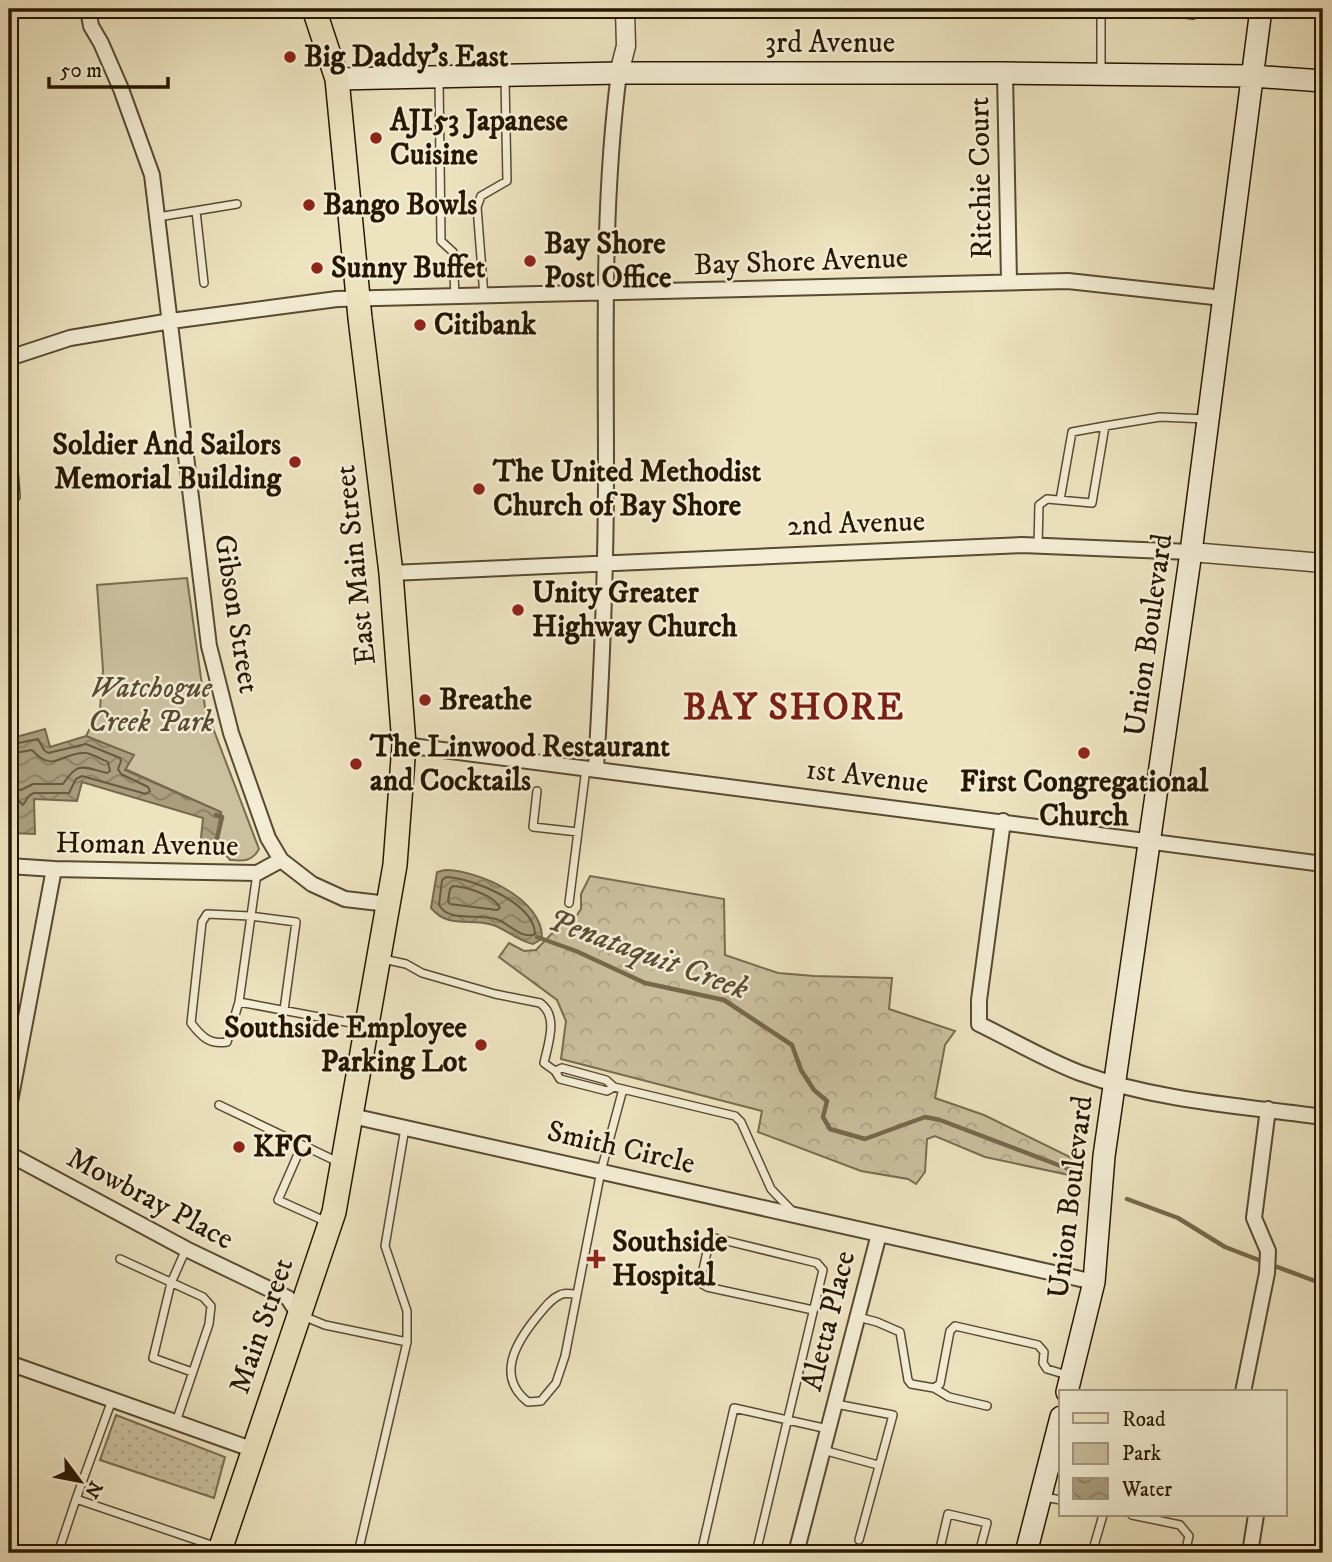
<svg xmlns="http://www.w3.org/2000/svg" width="1332" height="1562" font-family="'IM FELL DW Pica',serif">
<style>
.grass{fill:url(#grass-dots);stroke:#796c50;stroke-width:2}
.forest{fill:url(#forest-crowns);stroke:#796c50;stroke-width:2}
.green{fill:#cbc09f;stroke:#796c50;stroke-width:2}
.water{fill:url(#water-waves);stroke:#76684d;stroke-width:2}
.lines{fill:none;stroke-linecap:round;stroke-linejoin:round}
.shore{stroke:#685a40;stroke-width:2}
.stream{stroke:#76684d;stroke-width:4.5}
.service-casing{stroke:#584a31;stroke-width:10}
.minor-casing{stroke:#584a31;stroke-width:18}
.tertiary-casing{stroke:#584a31;stroke-width:21}
.secondary-casing{stroke:#271702;stroke-width:24}
.primary-casing{stroke:#271702;stroke-width:26}
.service{stroke:#f3edd5;stroke-width:7}
.minor{stroke:#f3edd5;stroke-width:14}
.tertiary{stroke:#f3edd5;stroke-width:18}
.secondary{stroke:#f3edd5;stroke-width:21}
.primary{stroke:#ede3bf;stroke-width:23}
.poi-dot{fill:#8f2418;stroke:#f3edd5;stroke-width:2.5}
.labels{text-anchor:middle;dominant-baseline:central;stroke-width:5;stroke-linejoin:round;paint-order:stroke}
.street-label{font-size:30px;fill:#271702;stroke:#f3edd5}
.poi-label{font-size:30px;font-weight:bold;fill:#271702;stroke:#f3edd5;text-anchor:start}
.park-label{font-size:30px;font-style:italic;fill:#584a31;stroke:#f3edd5}
.water-label{font-size:32px;font-style:italic;fill:#5b4d34;stroke:#f3edd5}
.district-label{font-size:37px;font-weight:bold;letter-spacing:2px;fill:#7a1f14;stroke:#f3edd5}
</style>
<defs>
<pattern id="grass-dots" width="8" height="8" patternUnits="userSpaceOnUse" patternTransform="scale(1.75)"><rect width="8" height="8" fill="#cbc09f"/><path d="M2 2h.1M6 6h.1" fill="none" stroke="#aea487" stroke-width="1.8" stroke-linecap="round"/></pattern>
<pattern id="forest-crowns" width="20" height="18" patternUnits="userSpaceOnUse" patternTransform="scale(1.75)"><rect width="20" height="18" fill="#cbc09f"/><path d="M2 6a3 3 0 1 1 6 0M12 15a3 3 0 1 1 6 0" fill="none" stroke="#aea487"/></pattern>
<pattern id="water-waves" width="16" height="10" patternUnits="userSpaceOnUse" patternTransform="scale(1.75)"><rect width="16" height="10" fill="#aa9e7f"/><path d="M0 5q4-4 8 0t8 0" fill="none" stroke="#8a8066"/></pattern>
</defs>
<rect width="100%" height="100%" fill="#ede3bf"/>
<filter id="stains"><feTurbulence type="fractalNoise" baseFrequency=".00286" numOctaves="4"/><feColorMatrix values="0 0 0 0 .2 0 0 0 0 .09 0 0 0 0 .02 0 0 0 .5 -.17"/></filter>
<radialGradient id="worn" r=".72"><stop offset=".6" stop-color="#630" stop-opacity="0"/><stop offset="1" stop-color="#630" stop-opacity=".3"/></radialGradient>
<path class="grass" d="M116,1415L225,1457L214,1498L100,1460Z"/>
<path class="forest" d="M590,876L724,899L725,955L778,973L814,976L892,978L889,1009L955,1031L945,1045L935,1098L984,1115L1072,1158L1069,1175L985,1157L935,1136L927,1139L925,1172L916,1184L908,1179L861,1171L758,1132L762,1111L561,1059L566,1021L557,1000L499,957L509,943L524,951L536,950L559,926L573,921L581,909V894Z"/>
<path class="green" d="M187,578L205,707L259,849C252,862 243,861 230,860L216,843L221,812L125,769L133,755L86,736L100,709L103,670L97,585Z"/>
<path class="water" d="M45,729L50,747L86,736L134,755L125,770L221,812L216,843L219,845L200,848L203,818L82,782L77,801L34,799L35,834L10,833L14,805L9,804V739Z
M445,870C478,870 544,899 542,939L533,944C515,940 508,930 493,925C469,917 450,930 431,908L437,872Z"/>
<g class="lines">
<path class="shore" d="M9,745L38,739L44,750L48,753L86,744L120,758L121,761L118,769L121,774L148,787L150,791L146,794L82,776L76,779L69,793H34L29,796L23,805L16,798L9,797
M9,754L32,750C54,775 62,751 86,753C93,754 102,760 108,762L110,771L107,773C82,767 78,761 63,784H33L21,790L9,788
M446,877C473,878 534,903 535,934C521,940 509,923 496,919C478,913 449,923 439,905L442,880Z
M453,886C467,887 494,895 500,908L497,910L450,904L448,901L450,889Z"/>
<path class="stream" d="M216,815L222,817L216,843
M537,937L576,951L645,983L724,1000L792,1045L801,1070L814,1090L827,1101L823,1117L830,1129L865,1139L925,1117L940,1120L1074,1171
M1127,1199L1178,1218L1225,1247L1264,1262
M1272,1265L1323,1284"/>
<defs>
<path id="service" d="M1147,9L1193,15L1194,9
M1101,71V9
M439,79L441,241L453,252L455,297
M196,211L204,283
M158,217L237,204
M484,296L477,207L481,196L507,181L505,79
M9,409L16,497
M1060,500L1072,432L1105,426
M1038,546L1039,505L1047,499L1092,503L1105,426L1160,417L1207,419
M537,791L533,827L578,832
M257,873L239,1002L362,1025
M569,903L586,768
M383,959L406,964L422,973L495,994L540,1003C559,1016 548,1044 544,1063L555,1071L560,1079L607,1091L614,1087
M239,1002L227,1042C209,1045 201,1036 191,1023L202,922L207,914L250,916L296,922L284,1010
M555,1071L562,1068L606,1080L614,1087L735,1116L741,1122L771,1189L794,1213
M219,1105L338,1162
M302,1145L278,1200L327,1222
M186,1249L171,1283L153,1358L192,1372
M120,1259L203,1297L211,1306L209,1324L176,1422
M576,1294C570,1294 564,1292 560,1295C550,1299 543,1310 536,1318C515,1344 496,1377 528,1402L541,1401L556,1383L565,1356L601,1171L623,1089
M303,1316L325,1325L407,1342
M858,1317L877,1322L900,1332L908,1380L911,1384L934,1388L949,1397L987,1406
M934,1388L940,1384L950,1331L955,1326L1038,1345L1044,1352L1043,1363L1047,1369L1067,1375
M836,1404L893,1415L859,1540
M823,1450L878,1465
M1044,1497L1061,1500
M76,1499L112,1400
M1132,1515L1180,1525L1189,1536L1185,1553
M58,1553L76,1499L217,1547
M358,1553L407,1342V1311L385,1246L405,1128
M701,1553L734,1408L828,1429
M756,1553L823,1270L817,1263L715,1238L709,1243L700,1283L707,1287L813,1310
M939,1553L948,1514L987,1523L979,1553
M1092,1553L1103,1515"/>
<path id="minor" d="M88,9L91,26L101,43L121,89L152,175L209,646L231,733L268,838L281,860L312,884L345,899L388,904
M1005,73L1009,282
M9,358L70,338L171,321L337,299L1068,281L1223,298
M391,573L1022,545L1191,552
M404,745L1323,864
M596,768C602,669 606,570 606,471C606,338 602,205 619,73
M1003,821L979,1000V1024C1012,1040 1046,1060 1080,1073C1158,1101 1242,1106 1323,1117
M9,866L54,869L257,873L281,860
M9,1107L54,869
M352,1116L1094,1282
M9,1154L186,1249L288,1298L299,1315
M9,1363L254,1450
M1243,1392L1267,1273L1268,1251L1254,1218L1268,1109
M796,1553L879,1234
M1250,1553L1256,1515"/>
<path id="tertiary" d="M619,73L626,46L625,9
M1191,552L1323,563"/>
<path id="secondary" d="M337,79L619,73H1005L1252,76L1323,81
M1067,1392L1094,1282L1104,1156L1191,552L1261,9
M1026,1553L1061,1417"/>
<path id="primary" d="M219,1553L334,1212L395,865L404,745L391,573L360,318L337,79L314,9"/>
</defs>
<use href="#service" class="service-casing"/>
<use href="#minor" class="minor-casing"/>
<use href="#tertiary" class="tertiary-casing"/>
<use href="#secondary" class="secondary-casing"/>
<use href="#primary" class="primary-casing"/>
<use href="#service" class="service"/>
<use href="#minor" class="minor"/>
<use href="#tertiary" class="tertiary"/>
<use href="#secondary" class="secondary"/>
<use href="#primary" class="primary"/>
</g>
<g class="poi-dot">
<circle cx="290" cy="57" r="7"/>
<circle cx="376" cy="138" r="7"/>
<circle cx="309" cy="205" r="7"/>
<circle cx="530" cy="261" r="7"/>
<circle cx="317" cy="268" r="7"/>
<circle cx="420" cy="325" r="7"/>
<circle cx="295" cy="462" r="7"/>
<circle cx="479" cy="489" r="7"/>
<circle cx="518" cy="610" r="7"/>
<circle cx="425" cy="700" r="7"/>
<circle cx="1084" cy="753" r="7"/>
<circle cx="356" cy="764" r="7"/>
<circle cx="481" cy="1045" r="7"/>
<circle cx="239" cy="1147" r="7"/>
<path d="M592.5 1248.5h7v7h7v7h-7v7h-7v-7h-7v-7h7z"/>
</g>
<g class="labels">
<g class="street-label">
<text x="830" y="43">3rd Avenue</text>
<text transform="translate(981 178) rotate(-91)">Ritchie Court</text>
<text transform="translate(801 262) rotate(-2)">Bay Shore Avenue</text>
<text transform="translate(856 524) rotate(-2)">2nd Avenue</text>
<text transform="translate(356 565) rotate(-96)">East Main Street</text>
<text transform="translate(236 614) rotate(81)">Gibson Street</text>
<text transform="translate(1149 635) rotate(-82)">Union Boulevard</text>
<text transform="translate(867 777) rotate(7)">1st Avenue</text>
<text transform="translate(147 845) rotate(1)">Homan Avenue</text>
<text transform="translate(621 1148) rotate(13)">Smith Circle</text>
<text transform="translate(1071 1197) rotate(-83)">Union Boulevard</text>
<text transform="translate(150 1199) rotate(28)">Mowbray Place</text>
<text transform="translate(829 1321) rotate(-76)">Aletta Place</text>
<text transform="translate(262 1326) rotate(-71)">Main Street</text>
</g>
<g class="poi-label">
<text x="304" y="57">Big Daddy’s East</text>
<text x="390" y="121">AJI53 Japanese<tspan x="390" dy="34">Cuisine</tspan></text>
<text x="323" y="205">Bango Bowls</text>
<text x="544" y="244">Bay Shore<tspan x="544" dy="34">Post Office</tspan></text>
<text x="331" y="268">Sunny Buffet</text>
<text x="434" y="325">Citibank</text>
<text x="281" y="445" text-anchor="end">Soldier And Sailors<tspan x="281" dy="34">Memorial Building</tspan></text>
<text x="493" y="472">The United Methodist<tspan x="493" dy="34">Church of Bay Shore</tspan></text>
<text x="532" y="593">Unity Greater<tspan x="532" dy="34">Highway Church</tspan></text>
<text x="439" y="700">Breathe</text>
<text x="370" y="747">The Linwood Restaurant<tspan x="370" dy="34">and Cocktails</tspan></text>
<text x="1084" y="782" text-anchor="middle">First Congregational<tspan x="1084" dy="34">Church</tspan></text>
<text x="467" y="1028" text-anchor="end">Southside Employee<tspan x="467" dy="34">Parking Lot</tspan></text>
<text x="253" y="1147">KFC</text>
<text x="612" y="1242">Southside<tspan x="612" dy="34">Hospital</tspan></text>
</g>
<g class="park-label">
<text x="151" y="688">Watchogue<tspan x="151" dy="34">Creek Park</tspan></text>
</g>
<g class="water-label">
<text transform="translate(648 955) rotate(20)">Penataquit Creek</text>
</g>
<g class="district-label">
<text x="794" y="708">BAY SHORE</text>
</g>
</g>
<rect width="1332" height="1562" fill="none" stroke="#ede3bf" stroke-width="35"/>
<rect x="10" y="10" width="1311" height="1541" fill="none" stroke="#271702" stroke-width="3.5"/>
<rect x="18" y="18" width="1297" height="1527" fill="none" stroke="#271702" stroke-width="2"/>
<rect x="1059" y="1390" width="228" height="126" fill="#f3edd5" stroke="#a19781" stroke-width="2"/>
<rect x="1073" y="1413" width="35" height="10" fill="#ede3bf" stroke="#a19781" stroke-width="2"/>
<text x="1122" y="1426" font-size="21" fill="#271702">Road</text>
<rect x="1073" y="1443" width="35" height="21" fill="#cbc09f" stroke="#a19781" stroke-width="2"/>
<text x="1122" y="1460" font-size="21" fill="#271702">Park</text>
<rect x="1073" y="1478" width="35" height="21" fill="url(#water-waves)" stroke="#a19781" stroke-width="2"/>
<text x="1122" y="1496" font-size="21" fill="#271702">Water</text>
<g transform="translate(80 1481) rotate(122)" stroke="#f3edd5" stroke-width="5" paint-order="stroke">
<path d="M0-5L12 26L0 18L-12 26Z" fill="#271702"/>
<text y="-10" font-size="19" font-weight="bold" text-anchor="middle" fill="#271702">N</text>
</g>
<path d="M49 77v10h119v-10" fill="none" stroke="#271702" stroke-width="3.5"/>
<text x="60" y="77" font-size="21" fill="#271702" stroke="#f3edd5" stroke-width="5" paint-order="stroke">50 m</text>
<rect width="100%" height="100%" filter="url(#stains)"/>
<rect width="100%" height="100%" fill="url(#worn)"/>
</svg>
